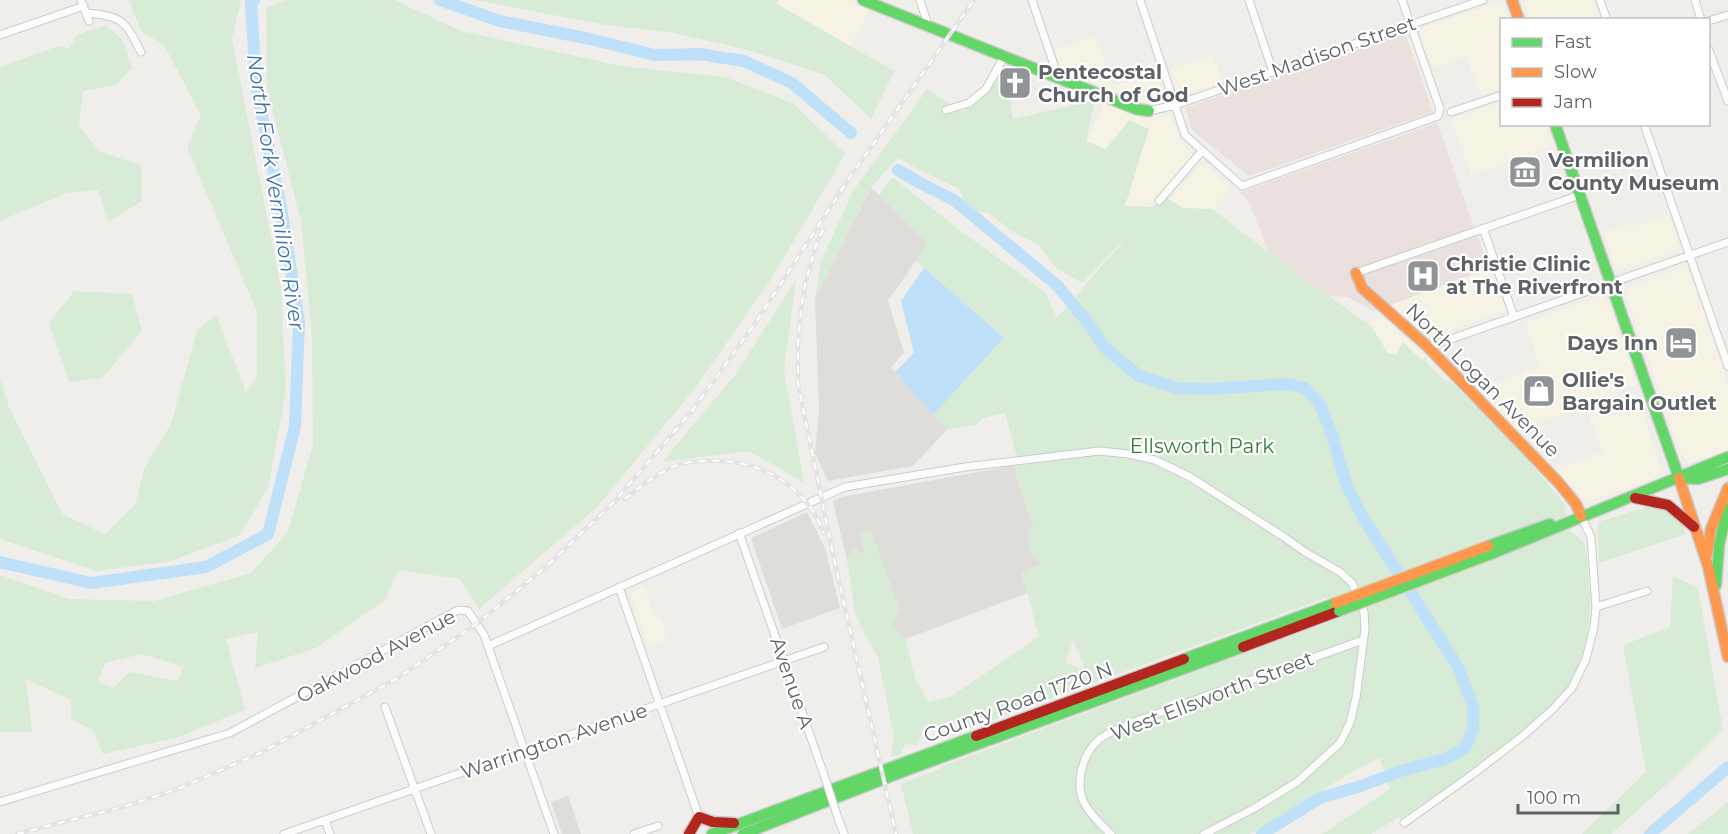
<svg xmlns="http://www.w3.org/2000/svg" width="1728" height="834" font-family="Montserrat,sans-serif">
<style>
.commercial{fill:#f7f3e4}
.industrial{fill:#dfddda}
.medical{fill:#eae0de}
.green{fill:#d8ebd6;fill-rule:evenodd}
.water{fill:#bfe0f9}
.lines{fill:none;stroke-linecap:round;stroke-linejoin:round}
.river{stroke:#bfe0f9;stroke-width:12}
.street-casing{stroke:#cbcccc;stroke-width:9}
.fast-casing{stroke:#cacacb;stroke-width:13}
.slow-casing{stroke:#cacacb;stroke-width:13}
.jam-casing{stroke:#cacacb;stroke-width:13}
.street{stroke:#fdfcfc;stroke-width:7}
.fast{stroke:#63d668;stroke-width:10}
.slow{stroke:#ff974d;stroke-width:10}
.jam{stroke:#b3261e;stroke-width:10}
.rail-casing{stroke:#e4e4e4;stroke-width:4.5}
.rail{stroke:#fff;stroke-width:2;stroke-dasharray:7;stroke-linecap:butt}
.street-bridge-casing{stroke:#cbcccc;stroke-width:9;stroke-linecap:butt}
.fast-bridge-casing{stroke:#d7ceb8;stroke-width:13;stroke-linecap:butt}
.slow-bridge-casing{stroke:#d7ceb8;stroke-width:13;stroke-linecap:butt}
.street-bridge{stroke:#fdfcfc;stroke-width:7}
.fast-bridge{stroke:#63d668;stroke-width:10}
.slow-bridge{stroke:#ff974d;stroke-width:10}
.labels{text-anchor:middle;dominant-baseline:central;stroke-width:4.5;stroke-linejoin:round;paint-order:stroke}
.street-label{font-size:20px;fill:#5f6368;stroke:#fff}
.poi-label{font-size:20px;font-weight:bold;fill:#5f6368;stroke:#fff;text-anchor:start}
.park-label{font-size:20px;fill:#348238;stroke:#fff}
.water-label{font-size:21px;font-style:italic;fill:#4174aa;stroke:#fff}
</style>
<rect width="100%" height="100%" fill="#efeeea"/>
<path class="commercial" d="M779,0H848L870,9L850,46L776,3Z
M1528,0H1593L1600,19H1565L1564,18L1558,20L1529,19L1525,5Z
M1496,3H1502L1509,19L1502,20L1501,88L1481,95L1466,57L1433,68L1419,29Z
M1096,36L1113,86L1156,73L1166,101L1151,106L1062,71L1055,50Z
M1213,55L1222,82L1180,96L1170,69Z
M1501,102L1502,124L1546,125L1553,146L1471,175L1451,119Z
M1105,103L1143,118L1169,116L1173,121L1180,142L1193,155L1148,207L1125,206L1112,154L1086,144Z
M1203,163L1232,187L1212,209L1177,208L1168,201Z
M1669,215L1681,249L1624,270H1619L1615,265L1604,233L1634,223L1635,226Z
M1687,266L1728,384V451L1693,462H1688L1681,453L1626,296L1629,287Z
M1489,268L1505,311L1430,338L1392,304Z
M1601,296L1608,301L1637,384L1599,398L1605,418L1642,405L1646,423L1661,471L1656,478L1587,502L1555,470L1603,452L1585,406L1516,430L1476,390L1540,367L1525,323Z
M1381,316L1426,357L1406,372L1361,330Z
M644,586L655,619L661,618L668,639L648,646L630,593Z"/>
<path class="industrial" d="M871,187L928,243L888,301L904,352L891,368L947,430L913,466L828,481L815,453L819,410L815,300Z
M1016,465L1015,472L1034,528L1042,565L1022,574L1027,593L906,639L891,627L871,531L860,534L866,557L855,549L847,560L833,501L841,497Z
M807,512L825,548L840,608L782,629L751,538Z
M568,796L581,834H562L551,802Z"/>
<path class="medical" d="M1405,33L1433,112L1249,176L1193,131L1185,108Z
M1437,123L1489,268L1374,311L1348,297L1312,295L1273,265L1249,201L1239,193Z"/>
<path class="green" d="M129,0H241L232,39L281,288L286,391L268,488L239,536L167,562L96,571L0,539V379L9,407L62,514L105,534L136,503L144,469L171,424L197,331L216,315L246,392L257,376V312L187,147L201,115L164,45L141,31Z
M287,0H394L461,31L621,66L725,77L794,104L845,154L773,276L696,387L597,507L479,609L460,579L398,570L385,600L316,648L255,668L258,632L226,639L245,710L176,738L103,754L93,730L71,719V700L26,679L32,732H0V575L70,599L154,601L251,573L288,532L313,444L312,338L301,221L267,89L266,8ZM142,654L183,667L178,681L129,672L114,688L98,682L105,663Z
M474,0H779L777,4L894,71L871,119L825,75L748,50L669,32L605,25Z
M106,25L123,40L132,68L116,85L83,91L79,126L100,152L141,165L142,201L108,222L98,190L66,193L0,221V67L58,46L69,49L77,35Z
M1006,69L1013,119L1095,100L1086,141L1106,149L1129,120L1149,129L1125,206L1153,207L1164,196L1183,208L1212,209L1296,273L1371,326L1388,353L1396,355L1403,342L1422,360L1426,357V362L1444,380L1452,383L1526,458L1564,503L1571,532L1583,541C1588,553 1588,568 1589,581C1593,620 1586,661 1562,694C1548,713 1528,728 1509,743C1474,770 1437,794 1400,819L1399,817L1371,834H1322L1390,789L1380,758C1333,778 1295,814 1249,834H913L901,784L940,769V767L1330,622L1341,615L1334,598H1325L968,729L954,720L922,732L918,745L905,744L901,754L891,757L894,737L878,657L867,639L855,613L847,560L855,549L866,556L859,534L870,530L900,608L891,627L906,639L915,678L928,702L952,696L1039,637L1022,573L1042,564L1029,551L1028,530L1034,528L1015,472L1018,461L1005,413L983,418L976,425L947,430L933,415L1004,338L916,261L927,243L879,195L892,177L965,234L1045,292L1057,318L1132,231L1082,283L1055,267L1038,244L1011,231L988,212L966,213L960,189L921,171L898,158L870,188L815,300L821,262L853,191L927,89L963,112ZM1073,639L1084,666L1083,667L1079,668L1066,663Z
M796,280L784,370L804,483L749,451L662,462L735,375Z
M74,291L132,294L142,331L102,378L69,382L49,323Z
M1653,505C1670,509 1681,517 1686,534L1599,563L1598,522Z
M1673,576L1698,588L1723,730L1688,765L1611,834H1582L1646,772L1623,645L1670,627Z
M1728,802V834H1688Z"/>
<path class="water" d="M924,268L1004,338L933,415L895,372L914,353L901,301Z"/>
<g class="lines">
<path class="river" d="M440,0L500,21L590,39L655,55L699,54L744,61L792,83L851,133
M898,170L920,183L954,200L1058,286L1088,323L1105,348L1139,376L1177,388L1212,389L1286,384L1305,388L1320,404L1331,432L1347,486L1364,519L1458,667L1473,706V729L1465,748L1445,759L1401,771L1358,787L1320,798L1262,834
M0,562L91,583L206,567L268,534L295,426L299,322L281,207L256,86L251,2L254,0
M1650,834L1728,767"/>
<defs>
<path id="street" d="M81,0L89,21
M920,0L928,25
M1032,0L1058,77
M1140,0L1185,135L1242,186L1438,116L1440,109L1402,0
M1249,0L1273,72
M1600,0L1607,20
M1695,0L1701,20
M86,13C123,16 125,21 141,52
M1708,21L1728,15
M0,35L84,6
M1708,48L1728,101
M946,110L969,103L986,89L1004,57
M1149,111L1175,105L1483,0
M1451,112L1502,95
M1644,124L1728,366
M1159,201L1202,151
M1483,228L1514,317
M1356,273L1580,195
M1428,347L1728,242
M739,533L823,772
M619,587L699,817
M1596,607L1647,591
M488,646L845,487L965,467L1099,451L1129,454L1155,460L1190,477L1284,537L1305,552L1340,572L1352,583L1364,612L1365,629L1356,698L1350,723L1340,743L1297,782L1253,809L1204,834
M385,707L431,834
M0,802L230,733L458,610L468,611L484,635L554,834
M838,818L844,834
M325,820L330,834
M1404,823L1473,774L1524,735L1554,708L1572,688L1586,659L1594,627L1596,607L1591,537L1581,516
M284,834L824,647
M634,834L658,826
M1111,834C1088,813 1073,797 1083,765C1086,754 1092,745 1101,738C1109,732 1122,728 1131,723L1363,640"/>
<path id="fast" d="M863,0L1136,109L1149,111
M1555,124L1679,478
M1680,478L1698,479L1728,469
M1488,546L1550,524
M1491,554L1728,457
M1716,585L1719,545L1728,505
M1184,659L1336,603
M712,834L976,736
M743,834L907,770L1243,647"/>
<path id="slow" d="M1512,0L1519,20
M1356,273L1362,288L1428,347L1558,482L1576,504L1581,516
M1679,478L1708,566L1728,657
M1707,554L1711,529L1728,488"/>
<path id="jam" d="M1635,498L1668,505L1694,527
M1243,647L1339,611
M976,736L1184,659
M689,834L699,817L713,822L734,823"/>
</defs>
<use href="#street" class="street-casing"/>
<use href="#fast" class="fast-casing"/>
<use href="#slow" class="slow-casing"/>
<use href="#jam" class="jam-casing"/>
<use href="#street" class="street"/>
<use href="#fast" class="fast"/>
<use href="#slow" class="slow"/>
<use href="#jam" class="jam"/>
<defs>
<path id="rail" d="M823,230L816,245L805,285L801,310L798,343V384L833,554L896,834
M625,499C641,486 656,474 675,466C685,462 697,461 707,461C758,458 805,484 824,533
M17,834L126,806L180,788L262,752L396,679L478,623L549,564L615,501L692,411L754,325L850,177L974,0"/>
</defs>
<use href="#rail" class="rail-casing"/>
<use href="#rail" class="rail"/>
<defs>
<path id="street-bridge" d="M823,772L838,818"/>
<path id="fast-bridge" d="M1339,611L1491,554"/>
<path id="slow-bridge" d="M1336,603L1488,546"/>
</defs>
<use href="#street-bridge" class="street-bridge-casing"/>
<use href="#fast-bridge" class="fast-bridge-casing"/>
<use href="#slow-bridge" class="slow-bridge-casing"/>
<use href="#street-bridge" class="street-bridge"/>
<use href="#fast-bridge" class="fast-bridge"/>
<use href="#slow-bridge" class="slow-bridge"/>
</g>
<defs>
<symbol id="church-square" viewBox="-11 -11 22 22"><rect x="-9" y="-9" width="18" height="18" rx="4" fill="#919496" stroke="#fff"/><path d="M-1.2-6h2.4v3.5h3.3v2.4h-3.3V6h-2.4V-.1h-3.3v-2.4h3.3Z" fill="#fff"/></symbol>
<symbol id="museum-square" viewBox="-11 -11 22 22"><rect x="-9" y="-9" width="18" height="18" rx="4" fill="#919496" stroke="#fff"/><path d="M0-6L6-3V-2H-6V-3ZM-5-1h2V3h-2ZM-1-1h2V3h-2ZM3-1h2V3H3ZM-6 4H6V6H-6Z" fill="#fff"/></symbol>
<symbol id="hospital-square" viewBox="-11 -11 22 22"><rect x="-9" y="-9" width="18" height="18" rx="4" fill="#919496" stroke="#fff"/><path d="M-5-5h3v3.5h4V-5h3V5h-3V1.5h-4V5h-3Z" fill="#fff"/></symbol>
<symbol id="hotel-square" viewBox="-11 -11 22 22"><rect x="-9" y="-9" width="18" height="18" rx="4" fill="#919496" stroke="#fff"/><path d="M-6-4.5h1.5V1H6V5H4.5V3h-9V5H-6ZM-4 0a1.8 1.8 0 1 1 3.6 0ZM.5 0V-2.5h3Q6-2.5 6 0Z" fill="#fff"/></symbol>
<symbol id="shop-square" viewBox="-11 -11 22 22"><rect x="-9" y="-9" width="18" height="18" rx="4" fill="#919496" stroke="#fff"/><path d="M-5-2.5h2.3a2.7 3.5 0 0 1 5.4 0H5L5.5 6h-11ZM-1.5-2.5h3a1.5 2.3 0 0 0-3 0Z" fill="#fff"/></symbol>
</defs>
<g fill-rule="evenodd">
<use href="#church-square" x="996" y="64" width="38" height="38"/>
<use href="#museum-square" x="1506" y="153" width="38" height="38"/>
<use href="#hospital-square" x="1404" y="257" width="38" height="38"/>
<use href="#hotel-square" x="1662" y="324" width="38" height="38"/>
<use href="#shop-square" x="1520" y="372" width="38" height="38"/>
</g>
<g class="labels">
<g class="street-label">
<text transform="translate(1317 56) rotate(-19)">West Madison Street</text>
<text transform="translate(1483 380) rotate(45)">North Logan Avenue</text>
<text transform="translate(376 656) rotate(-28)">Oakwood Avenue</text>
<text transform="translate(792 683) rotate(71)">Avenue A</text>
<text transform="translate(1212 696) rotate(-21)">West Ellsworth Street</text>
<text transform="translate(1018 702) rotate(-20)">County Road 1720 N</text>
<text transform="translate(554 741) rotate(-19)">Warrington Avenue</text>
</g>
<g class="poi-label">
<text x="1038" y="72">Pentecostal<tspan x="1038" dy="23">Church of God</tspan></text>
<text x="1548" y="160">Vermilion<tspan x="1548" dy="23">County Museum</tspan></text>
<text x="1446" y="264">Christie Clinic<tspan x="1446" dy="23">at The Riverfront</tspan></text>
<text x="1658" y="343" text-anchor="end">Days Inn</text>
<text x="1562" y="380">Ollie's<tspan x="1562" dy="23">Bargain Outlet</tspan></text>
</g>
<g class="park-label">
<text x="1202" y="446">Ellsworth Park</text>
</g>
<g class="water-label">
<text transform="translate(276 192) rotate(81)">North Fork Vermilion River</text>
</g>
</g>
<rect x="1500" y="18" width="210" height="108" fill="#ffffff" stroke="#bfc1c3" stroke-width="1.5"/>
<rect x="1512" y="38" width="30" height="9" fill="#63d668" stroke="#bfc1c3" stroke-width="1.5"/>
<text x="1554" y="48" font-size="18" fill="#5f6368">Fast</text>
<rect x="1512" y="68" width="30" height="9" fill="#ff974d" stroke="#bfc1c3" stroke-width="1.5"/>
<text x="1554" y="78" font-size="18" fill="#5f6368">Slow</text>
<rect x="1512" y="98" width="30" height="9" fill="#b3261e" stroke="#bfc1c3" stroke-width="1.5"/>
<text x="1554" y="108" font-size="18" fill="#5f6368">Jam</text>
<path d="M1518 804v9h100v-9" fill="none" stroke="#5f6368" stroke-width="3"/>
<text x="1527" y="804" font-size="18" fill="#5f6368" stroke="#ffffff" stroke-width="4.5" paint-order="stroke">100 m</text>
</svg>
